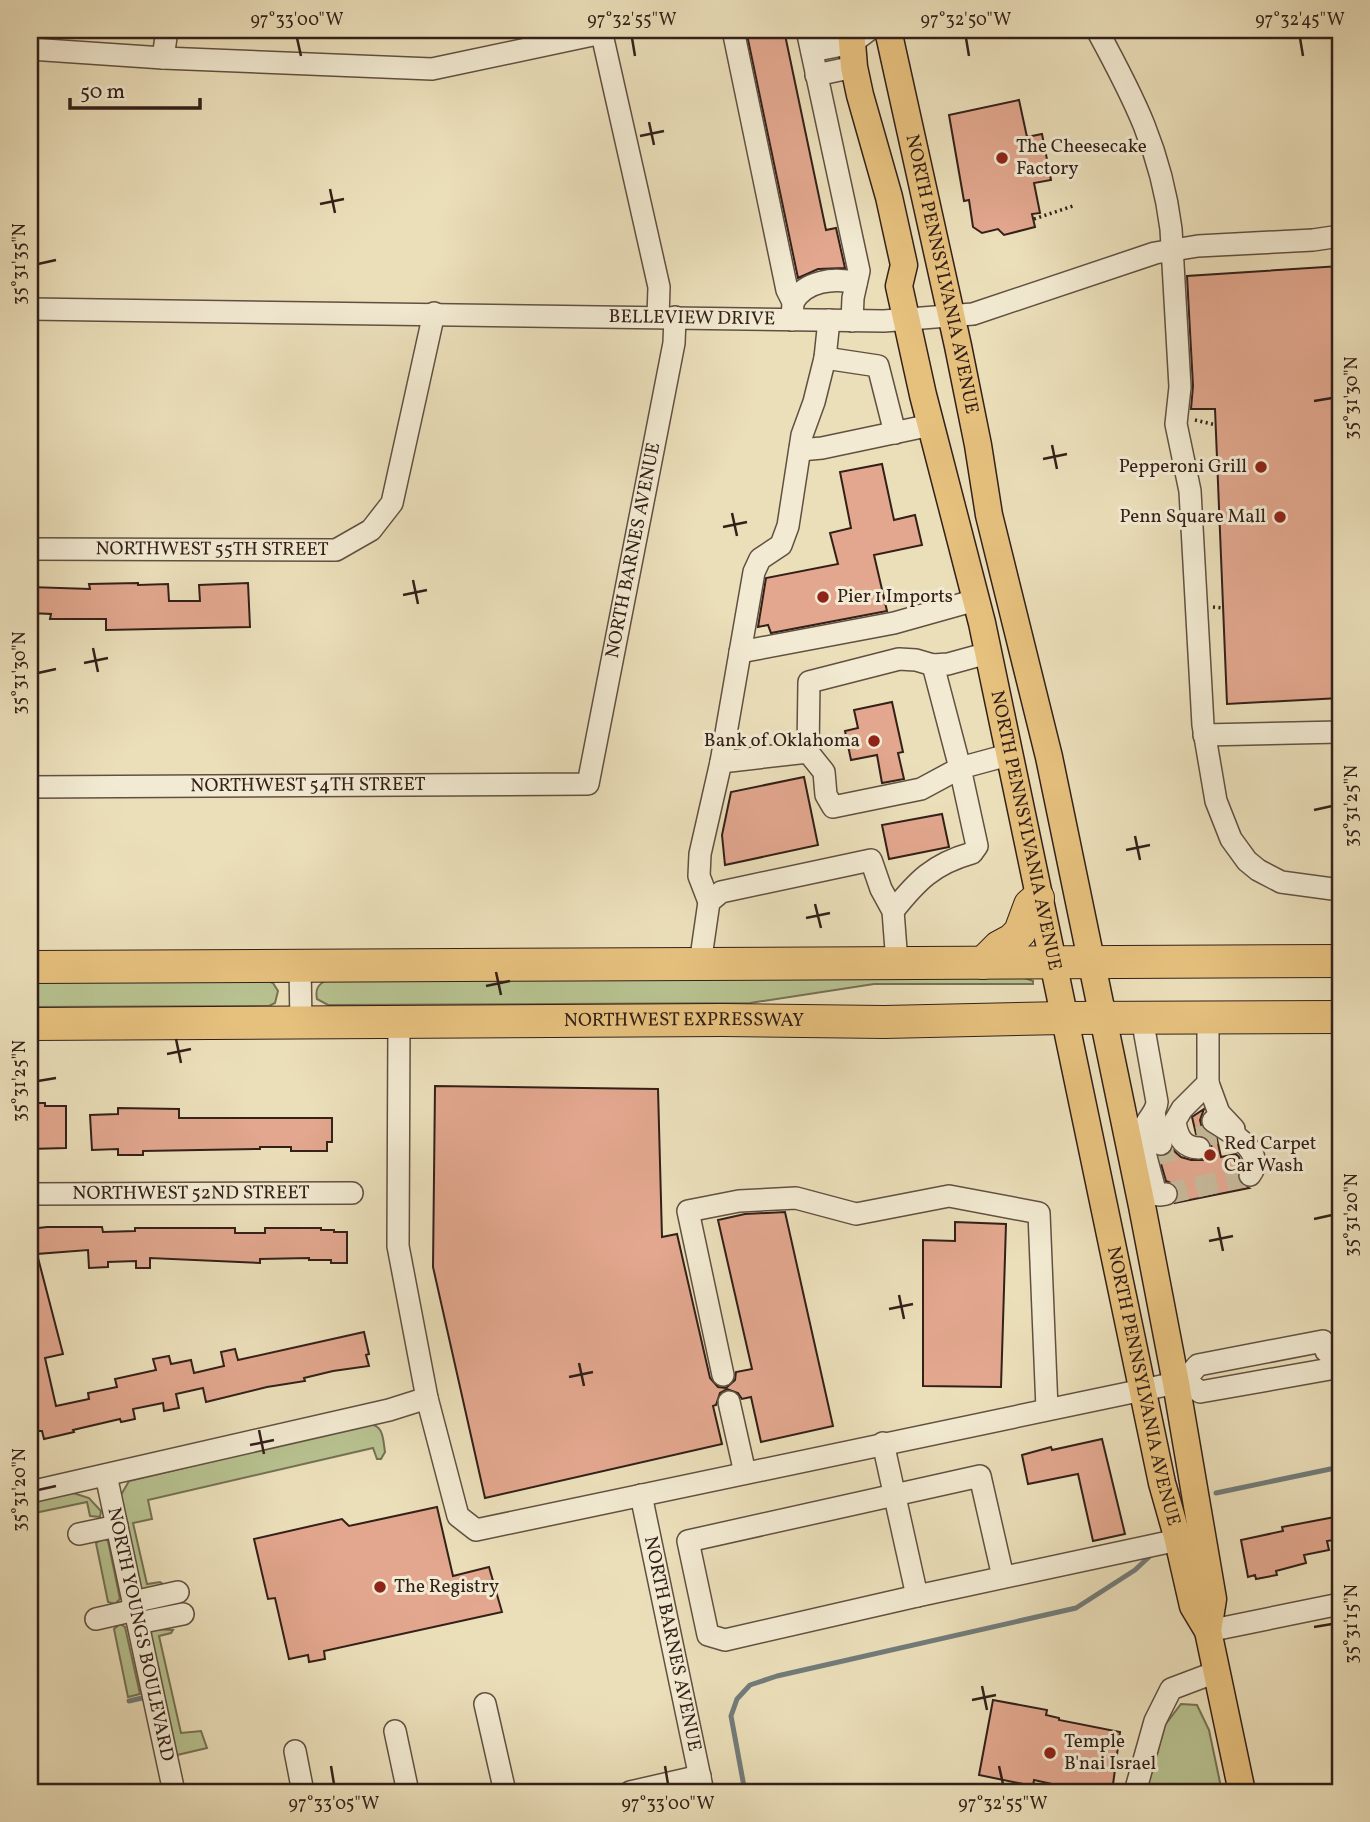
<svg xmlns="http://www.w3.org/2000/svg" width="1370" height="1822" font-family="Vollkorn,serif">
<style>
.green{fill:#b7c290;stroke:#757154;stroke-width:2}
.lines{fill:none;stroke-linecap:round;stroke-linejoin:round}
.stream{stroke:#727c7a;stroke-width:5}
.building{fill:#e2a78e;stroke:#332019;stroke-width:2}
.minor-tunnel{stroke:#c6b99a;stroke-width:21;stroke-dasharray:21 10;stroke-linecap:butt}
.minor-casing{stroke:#615041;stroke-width:24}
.major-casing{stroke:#332019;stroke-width:29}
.highway-casing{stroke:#332019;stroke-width:34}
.path{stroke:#332019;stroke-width:3.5;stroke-dasharray:2 3.5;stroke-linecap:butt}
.minor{stroke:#f2ead2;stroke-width:21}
.major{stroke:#e6c07d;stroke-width:26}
.highway{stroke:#e6c07d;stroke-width:32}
.ticks{fill:none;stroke:#332019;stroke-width:2.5}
.poi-dot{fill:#8f2418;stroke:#f2ead2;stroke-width:2.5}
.labels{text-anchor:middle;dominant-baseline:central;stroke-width:6;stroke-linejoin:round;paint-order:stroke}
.poi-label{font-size:19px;fill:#332019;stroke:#f2ead2;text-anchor:start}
.street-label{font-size:19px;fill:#332019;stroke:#f2ead2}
.neatline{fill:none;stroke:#332019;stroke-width:2.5}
.ticks-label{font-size:18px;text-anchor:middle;fill:#332019}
</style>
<rect width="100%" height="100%" fill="#ebdfba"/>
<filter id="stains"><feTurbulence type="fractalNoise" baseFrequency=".00286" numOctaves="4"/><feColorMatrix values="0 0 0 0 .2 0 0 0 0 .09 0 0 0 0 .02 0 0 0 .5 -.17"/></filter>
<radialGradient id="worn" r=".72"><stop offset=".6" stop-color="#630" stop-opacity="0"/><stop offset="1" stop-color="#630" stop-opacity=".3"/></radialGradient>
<path class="green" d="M1022,977L1033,981V984H874L750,1003L328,1005L317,999C315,989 318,985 326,980Z
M268,981L273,983L278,991L275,1003L269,1006L30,1007V982Z
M369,1424C384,1425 383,1440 385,1452L381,1459H377L373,1448L148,1500L152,1519L133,1523L147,1584L160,1582L163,1584L142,1591L139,1588L121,1495L129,1481Z
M70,1492L89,1498L101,1511L100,1517L90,1516L87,1502L30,1514V1501Z
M104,1538L108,1541L120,1599L115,1604L108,1602L96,1543Z
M120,1624L125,1627L140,1694L128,1697L114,1629Z
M154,1629L173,1630L171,1633L159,1636L181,1733L201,1731L207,1748L173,1756L149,1634Z
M1181,1704L1197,1705L1209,1730L1222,1792H1146L1165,1725Z"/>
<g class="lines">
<path class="stream" d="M1216,1493L1340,1467
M129,1701L142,1698
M745,1792L731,1716L737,1699L750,1685L777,1676L1076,1608L1135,1570L1151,1555"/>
</g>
<path class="building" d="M746,30H784L826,230L836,228L845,268L818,269L798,278Z
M1019,100L1027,137L1042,134L1051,180L1034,183L1040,213L1032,214L1035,227L1004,235L998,229L982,233L973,227L969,200L964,201L949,115Z
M1340,266V698L1227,704L1215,409H1191L1193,386L1187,276Z
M882,464L894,520L915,515L922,545L874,555L887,611L771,633L768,625L758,627L766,578L838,564L830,533L851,528L840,472Z
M138,583V585L168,584L169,601H200L199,585L248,583L250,627L106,630V619H50L51,614L30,613V587L90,589L89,584Z
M892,702L903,752L898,753L904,779L882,783L877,755L851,760L845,731L858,728L854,710Z
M804,777L818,845L725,865L722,835L731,792Z
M942,814L949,847L889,859L882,825Z
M435,1086L658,1089L662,1237L677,1234L710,1378L718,1387L726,1388L735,1380L736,1372L752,1369L718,1220L745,1214L785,1212L833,1426L761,1442L751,1397L742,1399L738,1393L727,1389L720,1393L716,1405L713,1406L722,1444L485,1498L433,1267Z
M30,1103H45V1106H66V1148L30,1149Z
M118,1108L179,1109V1118H332V1142H327V1151H291V1147H260V1149L143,1151V1155H118V1149L92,1150L90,1115L118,1114Z
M1204,1109L1200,1120L1202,1128L1217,1139L1221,1157L1236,1154L1239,1157L1241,1163L1237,1177L1240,1183L1249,1188L1175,1203L1179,1191L1176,1185L1166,1181L1159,1157L1169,1154L1173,1150L1181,1157L1191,1160H1203L1209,1157L1212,1151L1211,1143L1207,1137L1196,1134L1192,1117Z
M955,1222L1006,1224L1001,1387L923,1386V1240L955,1241Z
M47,1227H102L103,1232L135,1231V1228H235V1233H265V1228H321V1230H334V1232H347V1263H331V1260H309V1258L260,1259V1263L150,1258V1268H136V1261L108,1262V1267L89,1268L88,1250L37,1254L63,1354L45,1358L56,1406L89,1399L88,1393L117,1387L115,1379L156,1370L153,1359L169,1356L171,1364L191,1360L194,1373L224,1366L221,1352L235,1349L238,1360L364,1332L369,1354L366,1355L369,1366L333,1371L304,1378L305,1381L267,1387L206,1402L203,1388L176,1394L179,1408L164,1411L163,1403L133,1409L135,1419L121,1422L120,1419L73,1430L74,1432L44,1439L42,1431H38L30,1394V1387L37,1385L30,1356V1340L35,1339L30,1314V1229Z
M1102,1439L1125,1534L1093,1541L1078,1474L1028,1484L1022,1455L1051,1447L1052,1450Z
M437,1507L453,1576L489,1567L502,1612L324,1651L325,1659L309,1662L308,1655L289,1659L275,1598L268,1599L254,1539L342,1519L349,1526Z
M1340,1516V1539L1327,1541L1329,1550L1304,1555L1306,1563L1276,1571L1277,1575L1256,1579L1255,1575L1248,1577L1241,1540L1283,1531L1282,1527Z
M993,1700L1047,1710L1046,1715L1059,1718V1720L1120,1732L1112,1792H1060L1061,1786L1034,1780L1033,1786L979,1775Z"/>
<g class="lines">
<path class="minor-tunnel" d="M1197,1137L1216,1134
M1161,1144L1166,1163
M1166,1194L1250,1175"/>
<defs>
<g id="minor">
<path d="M601,30L659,287L658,317"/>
<path d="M733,30L787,290L793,302L792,320"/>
<path d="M807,30L859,271L853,298L852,321"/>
<path d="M1097,30C1134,98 1161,150 1171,229L1180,387L1176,424L1190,491L1203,725L1216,801L1231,839L1247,861L1258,870L1281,882L1340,890"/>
<path d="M30,49L163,58L432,69L602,33"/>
<path d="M812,51L852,43L869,30"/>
<path d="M163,58L167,30"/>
<path d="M816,75L854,67"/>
<path d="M793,302C805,281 834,277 856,283"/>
<path id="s1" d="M30,309L884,321L973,314L1155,253L1198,246L1313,240L1340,236"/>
<path d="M825,358L878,366L895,433"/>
<path d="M800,450L822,448L931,425"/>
<path id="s2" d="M30,549L336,550L371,530L392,503L434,313"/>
<path d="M740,652L894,623L976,600"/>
<path d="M1204,735L1340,732"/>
<path d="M808,752L824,772L826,795L833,807L921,789L960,768L933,665"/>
<path d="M721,762L754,572L760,559L781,545L788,526L802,435L814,402L825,358L829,320"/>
<path id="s3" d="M30,787L588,784L674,343L675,317"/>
<path d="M709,902L699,876L700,854L721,762L808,752L809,682L899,659L916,660L933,665L948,664L988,653"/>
<path d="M893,911C917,881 933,864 972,853L977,846L960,768L1008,755"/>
<path d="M700,964L709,902L721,892L871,860L881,889L893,911L897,963"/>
<path d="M300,966L301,1023"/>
<path d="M1142,1018L1157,1102C1156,1114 1146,1119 1143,1131C1140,1143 1152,1176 1155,1191L1159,1195L1166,1194"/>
<path d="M399,1022L398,1246L427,1398L458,1516L476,1530L1176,1383L1185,1380L1198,1365L1323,1341"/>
<path d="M1208,1083L1219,1113L1234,1129"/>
<path d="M1154,1113L1161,1144"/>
<path d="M1213,1121C1228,1131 1268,1151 1250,1175"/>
<path d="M1199,1148C1182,1147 1177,1136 1175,1121L1182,1109L1208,1083V1018"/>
<path id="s4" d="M30,1194L352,1193"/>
<path d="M1326,1351L1340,1348"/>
<path d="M723,1375L688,1211L739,1201L796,1198L856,1214L949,1196L1039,1213L1047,1409"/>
<path d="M1185,1380L1200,1392L1330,1369"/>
<path d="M729,1402L745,1473"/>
<path d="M883,1443L917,1596L1178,1540"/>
<path id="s5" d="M106,1475L174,1792"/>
<path d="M30,1492L389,1410L427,1398"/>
<path id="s6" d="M641,1495L703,1792"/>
<path d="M79,1534L117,1526"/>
<path d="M917,1596L725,1640L708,1635L688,1541L980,1476L1003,1577"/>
<path d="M133,1602L178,1592"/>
<path d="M96,1619L135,1610"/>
<path d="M138,1623L183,1614"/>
<path d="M1208,1631L1340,1604"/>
<path d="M485,1704L505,1792"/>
<path d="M395,1731L408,1792"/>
<path d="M295,1751L303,1792"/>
<path d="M630,1792L700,1776"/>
<path d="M1135,1792L1155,1721L1171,1689L1216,1672"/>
</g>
<g id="major">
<path id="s7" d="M851,30L854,67L860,95L889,197L904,265L899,286L923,395L982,623L1162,1483L1177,1536L1193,1606L1208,1631L1242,1792"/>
<path id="s8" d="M888,30L958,346L978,445L989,515L1049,757L1142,1206L1176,1383L1213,1599L1208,1631"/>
</g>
<g id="highway">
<path d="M983,963L999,947L1012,940L1020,932L1030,905L1038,898"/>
<path d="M30,967L1340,961"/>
<path id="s9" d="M30,1024L722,1020L884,1022L1063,1018L1340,1017"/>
</g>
</defs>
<use href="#minor" class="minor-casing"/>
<use href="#major" class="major-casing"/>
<use href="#highway" class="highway-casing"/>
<path class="path" d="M1034,219L1073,206
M1195,420L1216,425
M1213,607L1223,608"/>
<use href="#minor" class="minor"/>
<use href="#major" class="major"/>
<use href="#highway" class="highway"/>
</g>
<path class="ticks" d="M297,38L301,56M632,38L635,56M966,38L969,56M1300,38L1303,56M649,122L654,145M640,136L664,131M330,189L335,213M320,204L344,199M38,264L56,260M1314,401L1332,398M1052,445L1057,469M1043,459L1067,454M732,513L737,536M723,527L747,522M413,580L418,604M403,595L427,590M93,648L98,672M84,663L108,658M38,673L56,669M1314,810L1332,806M1135,836L1140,860M1126,850L1150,845M815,904L821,928M806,918L830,913M496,972L501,995M486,986L510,981M176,1039L181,1063M167,1054L191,1049M38,1081L56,1078M1314,1219L1332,1215M1218,1227L1223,1251M1209,1241L1233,1236M899,1295L904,1319M889,1309L913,1304M579,1363L584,1386M569,1377L593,1372M259,1430L264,1454M250,1445L274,1440M38,1490L56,1486M1314,1627L1332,1624M982,1686L987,1710M972,1700L996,1695M331,1766L334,1784M665,1766L668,1784M999,1766L1003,1784"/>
<g class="poi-dot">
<circle cx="1002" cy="158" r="7"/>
<circle cx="1261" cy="467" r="7"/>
<circle cx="1280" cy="517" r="7"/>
<circle cx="823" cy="597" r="7"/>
<circle cx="874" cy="741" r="7"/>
<circle cx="1210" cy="1155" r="7"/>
<circle cx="380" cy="1587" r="7"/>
<circle cx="1050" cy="1753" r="7"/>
</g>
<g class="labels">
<g class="poi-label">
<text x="1016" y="147">The Cheesecake<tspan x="1016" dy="22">Factory</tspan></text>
<text x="1247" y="467" text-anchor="end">Pepperoni Grill</text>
<text x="1266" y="517" text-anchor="end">Penn Square Mall</text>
<text x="837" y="597">Pier 1 Imports</text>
<text x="860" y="741" text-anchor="end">Bank of Oklahoma</text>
<text x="1224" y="1144">Red Carpet<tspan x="1224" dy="22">Car Wash</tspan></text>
<text x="394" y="1587">The Registry</text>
<text x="1064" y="1742">Temple<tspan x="1064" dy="22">B'nai Israel</tspan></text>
</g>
<g class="street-label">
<text stroke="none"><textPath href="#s8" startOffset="250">NORTH PENNSYLVANIA AVENUE</textPath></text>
<text stroke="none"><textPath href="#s1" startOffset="662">BELLEVIEW DRIVE</textPath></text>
<text stroke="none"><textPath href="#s2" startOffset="182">NORTHWEST 55TH STREET</textPath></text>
<text stroke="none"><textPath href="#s3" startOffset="796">NORTH BARNES AVENUE</textPath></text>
<text stroke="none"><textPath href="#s3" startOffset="278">NORTHWEST 54TH STREET</textPath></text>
<text stroke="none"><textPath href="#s7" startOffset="822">NORTH PENNSYLVANIA AVENUE</textPath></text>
<text stroke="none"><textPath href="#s9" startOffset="654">NORTHWEST EXPRESSWAY</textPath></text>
<text stroke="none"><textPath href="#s4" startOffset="161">NORTHWEST 52ND STREET</textPath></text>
<text stroke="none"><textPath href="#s7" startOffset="1390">NORTH PENNSYLVANIA AVENUE</textPath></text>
<text stroke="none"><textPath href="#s5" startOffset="163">NORTH YOUNGS BOULEVARD</textPath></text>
<text stroke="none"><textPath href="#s6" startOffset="152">NORTH BARNES AVENUE</textPath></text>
</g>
</g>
<rect width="1370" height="1822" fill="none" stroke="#ebdfba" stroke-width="77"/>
<path d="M70 98v10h130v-10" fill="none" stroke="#332019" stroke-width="3.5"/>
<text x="80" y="98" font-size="21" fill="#332019" stroke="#f2ead2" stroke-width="5" paint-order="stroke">50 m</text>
<rect x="38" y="38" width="1294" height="1746" class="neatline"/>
<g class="ticks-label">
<text x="297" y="25">97°33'00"W</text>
<text x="632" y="25">97°32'55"W</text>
<text x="966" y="25">97°32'50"W</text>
<text x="1300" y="25">97°32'45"W</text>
<text transform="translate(19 264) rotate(-90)" y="6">35°31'35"N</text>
<text transform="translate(1351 398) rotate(-90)" y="6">35°31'30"N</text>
<text transform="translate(19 673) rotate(-90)" y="6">35°31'30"N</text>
<text transform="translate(1351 806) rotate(-90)" y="6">35°31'25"N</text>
<text transform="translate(19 1081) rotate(-90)" y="6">35°31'25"N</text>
<text transform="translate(1351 1215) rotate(-90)" y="6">35°31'20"N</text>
<text transform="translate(19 1490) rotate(-90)" y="6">35°31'20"N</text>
<text transform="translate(1351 1624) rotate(-90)" y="6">35°31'15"N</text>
<text x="334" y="1809">97°33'05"W</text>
<text x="668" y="1809">97°33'00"W</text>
<text x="1003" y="1809">97°32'55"W</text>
</g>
<rect width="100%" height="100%" filter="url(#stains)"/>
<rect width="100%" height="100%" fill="url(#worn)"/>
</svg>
